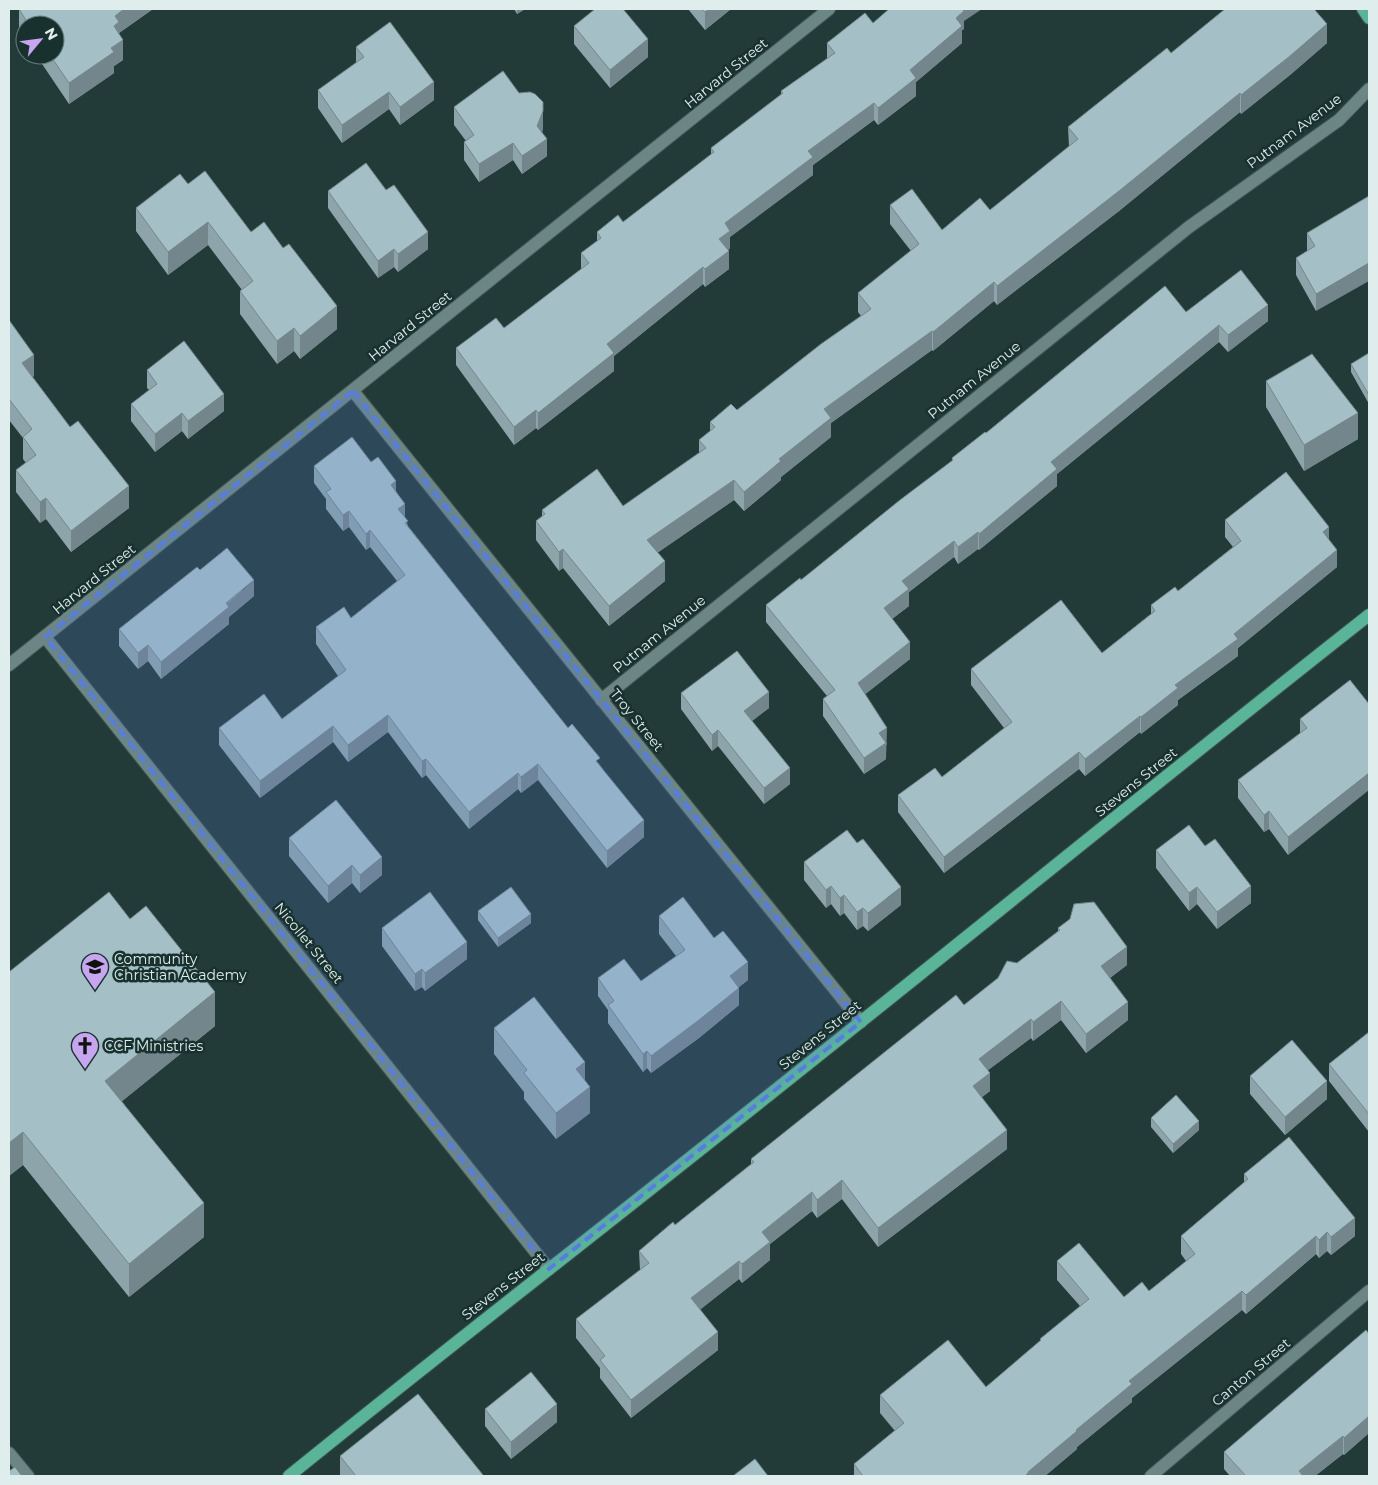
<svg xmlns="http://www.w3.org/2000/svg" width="1378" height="1485" font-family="Montserrat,sans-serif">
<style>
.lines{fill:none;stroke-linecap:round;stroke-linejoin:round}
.minor-casing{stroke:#415755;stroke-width:14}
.major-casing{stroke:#415755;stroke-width:14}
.minor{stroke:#6b8684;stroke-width:12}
.major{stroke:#5ab598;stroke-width:12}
.wall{fill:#8da5aa}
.shaded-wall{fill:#73868b}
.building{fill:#a4c0c6;stroke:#73868b}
.marked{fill:#577ede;fill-opacity:0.2;stroke:#577ede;stroke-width:4;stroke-dasharray:10 6;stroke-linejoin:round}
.labels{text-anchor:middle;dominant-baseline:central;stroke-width:5;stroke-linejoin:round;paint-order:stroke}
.street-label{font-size:14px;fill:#dfeeec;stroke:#18312f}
.poi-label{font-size:14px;fill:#dfeeec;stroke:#18312f;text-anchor:start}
</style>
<rect width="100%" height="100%" fill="#223b39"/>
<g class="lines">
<defs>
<path id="minor" d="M353,391L861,1022
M45,637L549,1269
M9,665L829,9
M601,700L1189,227L1339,120L1369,89
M9,1453L28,1476
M1151,1476L1369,1291"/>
<path id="major" d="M1363,9L1369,18
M289,1476C438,1355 590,1238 740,1118C951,951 1158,781 1369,615"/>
</defs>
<use href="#minor" class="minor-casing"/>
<use href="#major" class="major-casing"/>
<use href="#minor" class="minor"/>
<use href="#major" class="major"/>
</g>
<path class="wall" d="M19,9H153L119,33L123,60L114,66V73L69,104L36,55H55V25H25V39L19,30Z
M514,9H525L517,14Z
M688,9H731L705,30Z
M964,21V29L962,30V43L916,82V96L878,125L874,120L813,165V175L730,237V248L728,250L729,269L705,287L703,284L614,356V371L538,430L536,428L514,445L456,365V348L504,328L581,269V253L597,241V232L623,222L711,155V148L781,95V91L827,59V43L873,23Z
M574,26L648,57L610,88L574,44Z
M1327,43L1290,75L1241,114L1240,112L1119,211L997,305L994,301L933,351L932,350L831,423V437L781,477V480L744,511L734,500L657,553L665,581L609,626L563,568L559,571L536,540V521L542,516V510L623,506L699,453V440L710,431V422L737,410L861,316L858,312V293L911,251L890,224V205L942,230L990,210L1069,147L1068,127L1171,53Z
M356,47L434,100L400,125L389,109L342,143L318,108V90L356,63Z
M454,107L543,129L542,132L547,156L522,174L513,160L479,182L464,160V142L466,141L454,125Z
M188,184L251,232L337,329L300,359L294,351L277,364L240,314V291L242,290L208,245L168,275L136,231V208Z
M328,191L428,249L398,272L394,267L378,278L328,208Z
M1369,196L1316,311L1296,275V258L1307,251V233Z
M1186,312L1268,321L1228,352L1219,342L1057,474V486L979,550L978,549L958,564L954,557L909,592V606L892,619L910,659L865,694L887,744L886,745V759L864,774L823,716V699L827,696L766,622V605L801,580L952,461V458L986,433Z
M9,320L34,376L32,377L129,508L71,552L46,519L40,523L16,492V470L26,463L23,459V438L9,420Z
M1369,353V404L1351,372V364Z
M147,370L224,411L188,439L182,431L155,452L131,421V404L149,390L147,388Z
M1266,381L1358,439L1304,471L1266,407Z
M371,462L396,491L408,526L568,728L600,765L644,837L607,868L538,780L521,793L518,789L469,829L426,775L422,778L388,732L348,762L333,742L260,798L219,745V728L282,719L338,676L316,644V627L351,618L397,581L370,547L366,550L349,527L343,531L326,509V499L314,483V466Z
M1225,520L1329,539L1337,567L1238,648V656L1178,700V705L1141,734L1140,732L1085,776L1079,769L944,873L898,812V795L942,777L1004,728L971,685V669L1102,653L1151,614V605L1178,591L1233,547L1225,537Z
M200,570L254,596L229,617V624L161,679L148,661L138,669L119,646V629Z
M681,693L769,708L752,721L790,784L764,804L718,746L712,751L681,709Z
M1369,704L1288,855L1269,829L1264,832L1238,798V780L1300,734V719Z
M289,838L382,875L360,893L352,883L328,903L289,856Z
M1156,850L1251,903L1217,929L1197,904L1189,911L1156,868Z
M804,862L901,905L868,931L863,926L857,930L844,913L840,916L831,904L826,908L804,880Z
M478,911L531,923L498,947L478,920Z
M659,916L748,980L739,987V1005L699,1038L651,1073L647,1068L643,1072L608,1023V1010L598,996V978L641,981L676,956L659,934Z
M382,928L467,959L425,991L422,987L415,991L382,946Z
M1058,928L1127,965L1110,978L1128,1020L1086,1053L1061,1020L1033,1041L1031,1038L988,1070L990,1091L982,1097L1007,1149L878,1247L842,1199L817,1218L812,1211L770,1244V1260L742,1283L739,1279L700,1309L718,1350L631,1418L600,1378V1368L576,1338V1319L640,1270L639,1251L675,1225L751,1164V1159L964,1005L1058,931Z
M9,972L215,1026L122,1101L204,1237L129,1297L23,1165L9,1176Z
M494,1028L585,1081L590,1113L556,1139L524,1099V1092L494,1054Z
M1369,1032V1132L1329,1081V1064Z
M1250,1076L1327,1099L1285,1135L1250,1094Z
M1151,1118L1199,1130L1173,1153L1151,1127Z
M1244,1174L1355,1236L1331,1255L1327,1251L1319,1258L1316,1254L1246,1314L1242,1310L1132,1398V1402L1077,1447V1449L1045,1476H854V1464L895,1431L880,1413V1395L986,1387L1040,1342V1339L1080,1306L1057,1280V1261L1124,1297L1149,1291L1186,1261L1181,1254V1236L1244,1183Z
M1369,1334V1433L1344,1455L1343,1454L1315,1476H1230L1224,1469V1452Z
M485,1409L557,1422L511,1459L485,1426Z
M340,1456L483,1476H340Z"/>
<path class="shaded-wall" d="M124,9H153L119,33V42L123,40V60L114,66V73L69,104V83L114,26L115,16Z
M517,9H525L517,14Z
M710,9H731L705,30V12Z
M960,9H982L964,21V29L962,30V43L916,82V96L878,125V108L956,18Z
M1327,24V43L1290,75L1241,114V95Z
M648,39V57L610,88V70Z
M434,82V100L400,125V107Z
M389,92V109L342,143V125Z
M1240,93V112L1119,211L997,305V286Z
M543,102V129L537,144V126Z
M874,103V120L813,165V175L730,237V248L719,257V239L725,223L808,151Z
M547,139V156L522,174V156Z
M513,143V160L479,182V164Z
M208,222V245L168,275V252Z
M428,232V249L398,272V254Z
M394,249V267L378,278V261Z
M729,251V269L705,287V269Z
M1369,263V281L1316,311V294Z
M703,267V284L614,356V371L538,430V413L607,344Z
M994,282V301L933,351V332Z
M1268,305V321L1228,352V335Z
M337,306V329L300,359V336Z
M1219,325V342L1057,474V486L979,550V534L1051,462Z
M294,328V351L277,364V341Z
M932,331V350L831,423V437L781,477V480L744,511V492L779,459L824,409Z
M34,355V376L22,385V363Z
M224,394V411L188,439V421Z
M536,410V428L514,445V427Z
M182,413V431L155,452V434Z
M1358,413V439L1304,471V445Z
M734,480V500L647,560V540Z
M396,481V498L391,485Z
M129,486V508L71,552V531Z
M46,498V519L40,523V502Z
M405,504V520L398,509Z
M349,511V527L343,531V515Z
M1329,527V544L1323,532Z
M370,530V547L366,550V534Z
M978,532V549L958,564V547Z
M954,541V557L909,592V606L884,625V608L902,581Z
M563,549V568L559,571V552Z
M1337,550V567L1238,648V656L1178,700V705L1141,734V717L1175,685L1234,634Z
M665,561V581L609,626V606Z
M254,580V596L229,617V624L161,679V662Z
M910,642V659L858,700V683Z
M148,645V661L138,669V653Z
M769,692V708L744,727V711Z
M388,715V732L348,762V745Z
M1140,716V732L1085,776V759Z
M333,726V742L260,798V781Z
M887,728L886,759L864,774V758L879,733Z
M718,730V746L712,751V735Z
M1079,752V769L944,873V857Z
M426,759V775L422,778V761Z
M538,764V780L521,793V777Z
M790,768V784L764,804V788Z
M518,773V789L469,829V812Z
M1369,773V790L1288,855V837Z
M1269,811V829L1264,832V815Z
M644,820V837L607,868V851Z
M382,857V875L360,893V875Z
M352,865V883L328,903V886Z
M831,886V904L826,908V890Z
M1251,886V903L1217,929V912Z
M901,887V905L868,931V913Z
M1197,887V904L1189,911V893Z
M844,895V913L840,916V898Z
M863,908V926L857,930V912Z
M531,914V923L498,947V938Z
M467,942V959L425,991V973Z
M1127,947V965L1101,984V966Z
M748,962V980L730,994V976Z
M422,969V987L415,991V974Z
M739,988V1005L699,1038L651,1073V1056Z
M215,992V1026L105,1115V1081Z
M1061,1001V1020L1033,1041V1022Z
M1128,1002V1020L1086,1053V1034Z
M1031,1019V1038L979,1077V1059Z
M647,1051V1068L643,1072V1054Z
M585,1062V1088L576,1069Z
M990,1073V1091L973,1104V1086Z
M1327,1081V1099L1285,1135V1117Z
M590,1087V1113L556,1139V1113Z
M1199,1121V1130L1173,1153V1144Z
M1007,1130V1149L878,1247V1228Z
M23,1132V1165L9,1176V1143Z
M842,1180V1199L817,1218V1200Z
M812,1192V1211L770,1244V1260L742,1283V1264L762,1232Z
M204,1203V1237L129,1297V1264Z
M1355,1218V1236L1331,1255V1237Z
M1327,1232V1251L1319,1258V1240Z
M1316,1236V1254L1246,1314V1295Z
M739,1261V1279L691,1317V1298Z
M1242,1291V1310L1132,1398V1402L1077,1447V1449L1045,1476H1025L1028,1472L1129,1381Z
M718,1332V1350L631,1418V1400Z
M557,1404V1422L511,1459V1442Z
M1369,1416V1433L1344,1455V1438Z
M1343,1436V1454L1315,1476H1299V1471Z"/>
<path class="building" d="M19,9H124L115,16L119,22L114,26L123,40L111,48L114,52L69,83L50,55H55V25H29Z
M595,9H623L648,39L610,70L574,26Z
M702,9H710L705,12Z
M889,9H962L964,11L956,18L962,26L910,70L916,78L878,108L874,103L808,151L813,157L725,223L730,231L719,239L729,251L705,269L703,267L607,344L614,353L538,413L536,410L514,427L456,348L496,318L504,328L589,263L581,253L601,238L597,232L618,215L623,222L714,152L711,148L783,93L781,91L835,53L827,43L865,13L873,23Z
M1225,9H1314L1327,24L1290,56L1241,95L1240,93L1119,191L997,286L994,282L933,332L932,331L824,409L831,418L779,459L781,461L744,492L734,480L647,540L665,561L609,606L563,549L559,552L536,521L545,514L542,510L597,469L623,506L706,448L699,440L715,427L710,422L731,404L737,410L821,344L871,309L858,293L919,244L890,205L912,189L942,230L980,198L990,210L1078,139L1068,127L1167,48L1171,53Z
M390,22L434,82L400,107L389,92L342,125L318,90L364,57L356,47Z
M503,71L519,93L530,92L535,94L543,102V111L537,126L547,139L522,156L513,143L479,164L464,142L474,135L454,107Z
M366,163L386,190L394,185L428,232L398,254L394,249L378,261L328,191Z
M205,171L251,232L264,222L283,248L289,244L337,306L300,336L294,328L277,341L240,291L253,281L208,222L168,252L136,208L180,174L188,184Z
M1369,196V263L1316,294L1296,258L1315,246L1307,233Z
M1241,270L1268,305L1228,335L1219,325L1051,462L1057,469L979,534L978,532L958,547L954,541L902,581L909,589L884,608L910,642L858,683L887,728L879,733L886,743L864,758L823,699L835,690L766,605L800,578L801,580L900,500L953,460L952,458L985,432L986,433L1165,286L1186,312Z
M9,320L34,355L22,363L70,427L78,421L129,486L71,531L46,498L40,502L16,470L36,455L23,437L32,429L9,399Z
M184,341L224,394L188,421L182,413L155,434L131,404L157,384L147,370Z
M1369,353V395L1351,364Z
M1312,354L1358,413L1304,445L1266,381Z
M352,437L371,462L378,457L396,481L391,485L405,504L398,509L408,521L405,523L568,728L572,724L600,758L596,761L644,820L607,851L538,764L521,777L518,773L469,812L426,759L422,761L388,715L348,745L333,726L260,781L219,728L264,694L282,719L346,670L316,627L344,607L351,618L405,575L370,530L366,534L349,511L343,515L326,492L331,489L314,466Z
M1286,472L1329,527L1323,532L1337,550L1234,634L1238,639L1175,685L1178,688L1141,717L1140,716L1085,759L1079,752L944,857L898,795L935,768L942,777L1012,722L971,669L1061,600L1102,653L1155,611L1151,605L1175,587L1178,591L1241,541L1225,520Z
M227,548L254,580L226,603L229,607L161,662L148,645L138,653L119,629L197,567L200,570Z
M737,651L769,692L744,711L790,768L764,788L718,730L712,735L681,693Z
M1350,680L1369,704V773L1288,837L1269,811L1264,815L1238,780L1307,728L1300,719Z
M336,800L382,857L360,875L352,865L328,886L289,838Z
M1189,825L1205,846L1215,839L1251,886L1217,912L1197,887L1189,893L1156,850Z
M847,830L857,843L863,839L901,887L868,913L863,908L857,912L844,895L840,898L831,886L826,890L804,862Z
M511,887L531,914L498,938L478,911Z
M109,892L130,919L146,906L215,992L105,1081L204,1203L129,1264L23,1132L9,1143V972Z
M430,892L467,942L425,973L422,969L415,974L382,928Z
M683,897L714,938L723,931L748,962L730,976L739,988L699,1020L651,1056L647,1051L643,1054L608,1005L614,1001L598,978L624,959L641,981L685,950L659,916Z
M1094,902L1127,947L1101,966L1128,1002L1086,1034L1061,1001L1033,1022L1031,1019L979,1059L990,1073L973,1086L1007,1130L878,1228L842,1180L817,1200L812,1192L762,1232L770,1242L742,1264L739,1261L691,1298L718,1332L631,1400L600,1360L605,1356L576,1319L649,1263L639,1251L673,1222L675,1225L754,1162L751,1159L956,995L964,1005L998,978L1007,961L1017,963L1060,930L1058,928L1070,919L1074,904Z
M534,997L585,1062L576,1069L590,1087L556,1113L524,1073L527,1070L494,1028Z
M1369,1032V1114L1329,1064Z
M1292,1040L1327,1081L1285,1117L1250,1076Z
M1176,1095L1199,1121L1173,1144L1151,1118Z
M1289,1137L1355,1218L1331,1237L1327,1232L1319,1240L1316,1236L1246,1295L1242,1291L1129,1381L1132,1384L1076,1430L1077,1431L1028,1472V1473L1025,1476H863L854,1464L904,1423L880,1395L948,1340L986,1387L1041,1340L1040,1339L1089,1299L1057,1261L1079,1243L1124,1297L1142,1282L1149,1291L1195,1254L1181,1236L1248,1179L1244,1174Z
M1366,1330L1369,1334V1416L1344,1438L1343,1436L1299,1471L1303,1476H1246L1224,1452Z
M531,1372L557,1404L511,1442L485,1409Z
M418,1394L483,1475L481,1476H356L340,1456Z
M755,1459L768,1476H733Z
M15,1467L22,1476H9V1471Z"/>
<path class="marked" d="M353,391L861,1022L549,1269L45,637Z"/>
<defs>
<symbol id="school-pin" viewBox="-11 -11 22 30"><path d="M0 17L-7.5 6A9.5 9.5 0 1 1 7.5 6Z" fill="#c7a6ef" stroke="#18312f"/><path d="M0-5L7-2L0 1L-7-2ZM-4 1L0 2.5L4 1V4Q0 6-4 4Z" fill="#111"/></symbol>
<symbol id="church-pin" viewBox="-11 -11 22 30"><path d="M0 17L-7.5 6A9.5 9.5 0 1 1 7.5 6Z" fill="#c7a6ef" stroke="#18312f"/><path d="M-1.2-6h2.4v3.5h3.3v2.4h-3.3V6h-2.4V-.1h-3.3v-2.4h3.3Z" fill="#111"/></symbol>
</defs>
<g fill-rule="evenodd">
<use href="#school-pin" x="79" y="951" width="32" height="43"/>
<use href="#church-pin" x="69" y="1030" width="32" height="43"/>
</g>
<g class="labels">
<g class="street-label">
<text transform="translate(726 73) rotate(-39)">Harvard Street</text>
<text transform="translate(1294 131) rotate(-37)">Putnam Avenue</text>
<text transform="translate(410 326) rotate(-39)">Harvard Street</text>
<text transform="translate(974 380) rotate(-39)">Putnam Avenue</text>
<text transform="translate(94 579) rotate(-39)">Harvard Street</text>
<text transform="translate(659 634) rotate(-39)">Putnam Avenue</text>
<text transform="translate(637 720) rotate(51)">Troy Street</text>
<text transform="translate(1136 782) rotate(-39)">Stevens Street</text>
<text transform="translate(309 943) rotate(51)">Nicollet Street</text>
<text transform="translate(820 1035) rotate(-39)">Stevens Street</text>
<text transform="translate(503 1286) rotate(-38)">Stevens Street</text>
<text transform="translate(1251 1372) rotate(-40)">Canton Street</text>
</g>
<g class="poi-label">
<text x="114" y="959">Community<tspan x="114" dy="16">Christian Academy</tspan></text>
<text x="104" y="1046">CCF Ministries</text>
</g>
</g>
<rect width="1378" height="1485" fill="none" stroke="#dfeeec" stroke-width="20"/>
<g transform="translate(40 40) rotate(61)"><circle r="24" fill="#18312f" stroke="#687d7b"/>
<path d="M0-4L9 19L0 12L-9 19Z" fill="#c7a6ef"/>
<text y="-8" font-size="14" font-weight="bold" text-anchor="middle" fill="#dfeeec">N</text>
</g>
</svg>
